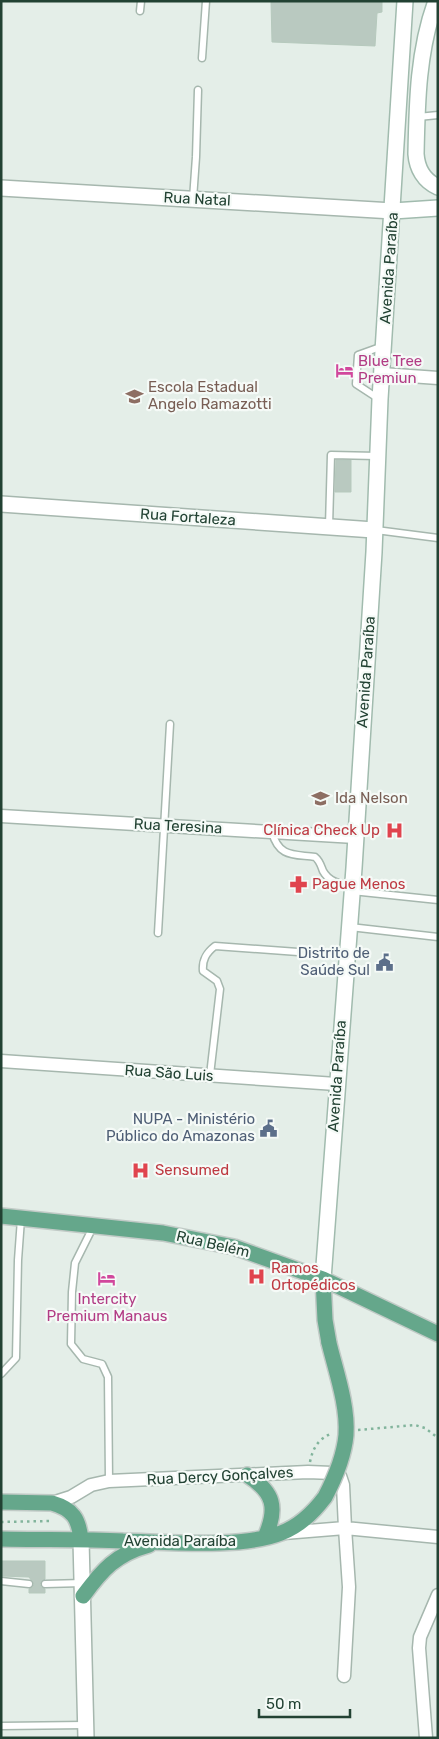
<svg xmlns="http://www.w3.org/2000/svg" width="439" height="1739" font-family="Rubik,sans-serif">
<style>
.building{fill:#b9c9c0;stroke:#b6c9bd}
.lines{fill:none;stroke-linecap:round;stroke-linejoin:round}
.service-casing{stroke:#a6b7ae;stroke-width:9}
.minor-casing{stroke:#a6b7ae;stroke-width:15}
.tertiary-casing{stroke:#a6b7ae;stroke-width:18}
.secondary-casing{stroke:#a1bbae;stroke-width:18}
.primary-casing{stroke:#c1cac6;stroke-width:18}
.path{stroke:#82b49c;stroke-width:2.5;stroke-dasharray:2.5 4;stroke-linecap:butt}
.service{stroke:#fff;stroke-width:6}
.minor{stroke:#fff;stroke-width:12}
.tertiary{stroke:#fff;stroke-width:15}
.secondary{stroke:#fff;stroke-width:15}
.primary{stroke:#65a78b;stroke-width:15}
.primary-bridge-casing{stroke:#c1cac6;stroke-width:18;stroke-linecap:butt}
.primary-bridge{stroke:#65a78b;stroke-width:15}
.labels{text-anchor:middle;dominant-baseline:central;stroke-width:4.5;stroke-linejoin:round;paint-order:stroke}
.street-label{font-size:15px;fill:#224233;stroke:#f5faf7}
.hotel-label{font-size:15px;fill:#b23c85;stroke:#f5faf7;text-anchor:start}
.education-label{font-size:15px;fill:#785e54;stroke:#f5faf7;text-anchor:start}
.health-label{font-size:15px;fill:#be3a42;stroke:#f5faf7;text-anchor:start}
.service-label{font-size:15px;fill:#4e5e75;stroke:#f5faf7;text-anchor:end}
</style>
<rect width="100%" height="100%" fill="#e4eee8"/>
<path class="building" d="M271,1H382V12L377,13L375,46L272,42Z
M336,460H351V492H335Z
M1,1561H45V1579L40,1584L41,1587L45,1589V1593H29V1589L33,1587L34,1584L29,1577L1,1576Z"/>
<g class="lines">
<defs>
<path id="service" d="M140,11L141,1
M202,58L206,1
M418,117L438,115
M193,199L196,157L198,90
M379,399L356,384L358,355L383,346
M329,526L331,455L377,456
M376,530L438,538
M272,832C279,858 294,854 315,857C320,861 321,866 323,871C329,882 341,885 352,886
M352,891L438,900
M350,927L438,937
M158,933L170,724
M210,1075L220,989L217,981L203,971C202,960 206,953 215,946L298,952
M93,1227L75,1263L72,1292L71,1344L83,1359L102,1364L108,1377L109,1481
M1,1374L16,1358L18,1260L21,1219
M1,1581L29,1584
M45,1584L83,1583
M1,1726L85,1725"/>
<path id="minor" d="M382,374L438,378
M1,816L355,837
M1,1061L336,1084
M52,1503L71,1497L91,1485L109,1481L308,1472L332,1473L340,1476L343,1485L345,1528L284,1533
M344,1676L349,1587L345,1528L438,1537
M426,1738L419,1648L420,1637L438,1595"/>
<path id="tertiary" d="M1,188L393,211
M1,504L374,530
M81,1540L86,1738"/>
<path id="secondary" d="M436,1C418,50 417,102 416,154C417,168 424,181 438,187
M393,211L438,208
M323,1279L354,868L374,552L380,399L405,1"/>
<path id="primary" d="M1,1216L163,1233L234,1247L323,1279L438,1334
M323,1279L325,1320L329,1343
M247,1475C274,1492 278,1508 265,1537
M1,1502L52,1503C73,1509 79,1519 81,1540
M1,1539C42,1540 82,1539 123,1541C167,1542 241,1549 281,1533C300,1526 313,1513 325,1497
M83,1596C102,1570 116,1554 149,1545"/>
</defs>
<use href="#service" class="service-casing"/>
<use href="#minor" class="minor-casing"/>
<use href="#tertiary" class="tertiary-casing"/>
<use href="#secondary" class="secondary-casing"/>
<use href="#primary" class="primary-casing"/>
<path class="path" d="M358,1430L415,1425L425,1428L438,1438
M310,1462C313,1447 319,1438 333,1433
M1,1522L52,1521"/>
<use href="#service" class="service"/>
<use href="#minor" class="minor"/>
<use href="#tertiary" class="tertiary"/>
<use href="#secondary" class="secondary"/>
<use href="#primary" class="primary"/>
<defs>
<path id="primary-bridge" d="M325,1497C335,1478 344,1457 346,1435C348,1405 336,1372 329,1343"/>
</defs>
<use href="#primary-bridge" class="primary-bridge-casing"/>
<use href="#primary-bridge" class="primary-bridge"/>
</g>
<defs>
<symbol id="hotel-bare" viewBox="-9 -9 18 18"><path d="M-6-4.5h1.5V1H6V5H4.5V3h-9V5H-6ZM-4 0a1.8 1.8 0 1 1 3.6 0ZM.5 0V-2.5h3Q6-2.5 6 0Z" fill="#d1479c" stroke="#f5faf7" stroke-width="2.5" paint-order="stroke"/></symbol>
<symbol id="school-bare" viewBox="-9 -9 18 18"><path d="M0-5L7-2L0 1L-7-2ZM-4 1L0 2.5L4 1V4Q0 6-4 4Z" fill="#8d6e63" stroke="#f5faf7" stroke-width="2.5" paint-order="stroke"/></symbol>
<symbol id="hospital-bare" viewBox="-9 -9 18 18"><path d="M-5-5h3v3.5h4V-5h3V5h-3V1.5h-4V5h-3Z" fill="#e0444e" stroke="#f5faf7" stroke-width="2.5" paint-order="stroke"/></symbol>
<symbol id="pharmacy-bare" viewBox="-9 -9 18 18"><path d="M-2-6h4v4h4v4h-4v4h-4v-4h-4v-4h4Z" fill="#e0444e" stroke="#f5faf7" stroke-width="2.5" paint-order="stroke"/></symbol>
<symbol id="civic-bare" viewBox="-9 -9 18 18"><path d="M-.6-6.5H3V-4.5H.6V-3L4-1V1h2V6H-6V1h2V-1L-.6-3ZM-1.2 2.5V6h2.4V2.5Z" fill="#5c6f8a" stroke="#f5faf7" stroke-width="2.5" paint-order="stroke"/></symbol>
</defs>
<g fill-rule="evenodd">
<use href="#hotel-bare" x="332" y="358" width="25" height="25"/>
<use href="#school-bare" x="122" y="384" width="25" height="25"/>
<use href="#school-bare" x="308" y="786" width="25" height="25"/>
<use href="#hospital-bare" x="382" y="818" width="25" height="25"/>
<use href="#pharmacy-bare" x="286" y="872" width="25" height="25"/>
<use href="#civic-bare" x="372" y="950" width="25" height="25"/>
<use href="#civic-bare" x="256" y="1116" width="25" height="25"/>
<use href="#hospital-bare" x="128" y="1158" width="25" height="25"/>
<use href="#hospital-bare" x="244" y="1264" width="25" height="25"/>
<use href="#hotel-bare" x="94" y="1266" width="25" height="25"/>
</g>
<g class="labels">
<g class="street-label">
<text transform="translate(197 199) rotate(3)">Rua Natal</text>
<text transform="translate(389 268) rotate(-86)">Avenida Paraíba</text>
<text transform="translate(188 517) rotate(4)">Rua Fortaleza</text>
<text transform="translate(366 672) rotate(-86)">Avenida Paraíba</text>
<text transform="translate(178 826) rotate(3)">Rua Teresina</text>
<text transform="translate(169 1073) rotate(4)">Rua São Luis</text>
<text transform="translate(337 1076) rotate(-86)">Avenida Paraíba</text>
<text transform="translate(213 1244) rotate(13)">Rua Belém</text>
<text transform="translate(220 1476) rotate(-3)">Rua Dercy Gonçalves</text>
<text x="180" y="1541">Avenida Paraíba</text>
</g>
<g class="hotel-label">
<text x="358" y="361">Blue Tree<tspan x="358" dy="17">Premiun</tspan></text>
<text x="107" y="1299" text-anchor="middle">Intercity<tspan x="107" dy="17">Premium Manaus</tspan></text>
</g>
<g class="education-label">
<text x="148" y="387">Escola Estadual<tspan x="148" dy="17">Angelo Ramazotti</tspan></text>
<text x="335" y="798">Ida Nelson</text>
</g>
<g class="health-label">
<text x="380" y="830" text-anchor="end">Clínica Check Up</text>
<text x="312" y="884">Pague Menos</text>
<text x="155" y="1170">Sensumed</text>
<text x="271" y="1268">Ramos<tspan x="271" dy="17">Ortopédicos</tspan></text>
</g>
<g class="service-label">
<text x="370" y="953">Distrito de<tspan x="370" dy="17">Saúde Sul</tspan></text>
<text x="255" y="1119">NUPA - Ministério<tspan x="255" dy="17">Público do Amazonas</tspan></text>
</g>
</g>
<rect width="439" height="1739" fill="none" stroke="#224233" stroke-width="5"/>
<path d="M259 1709v8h91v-8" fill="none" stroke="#224233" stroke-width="2.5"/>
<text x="266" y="1709" font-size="15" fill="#224233" stroke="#f5faf7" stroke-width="4" paint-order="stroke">50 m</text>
</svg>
